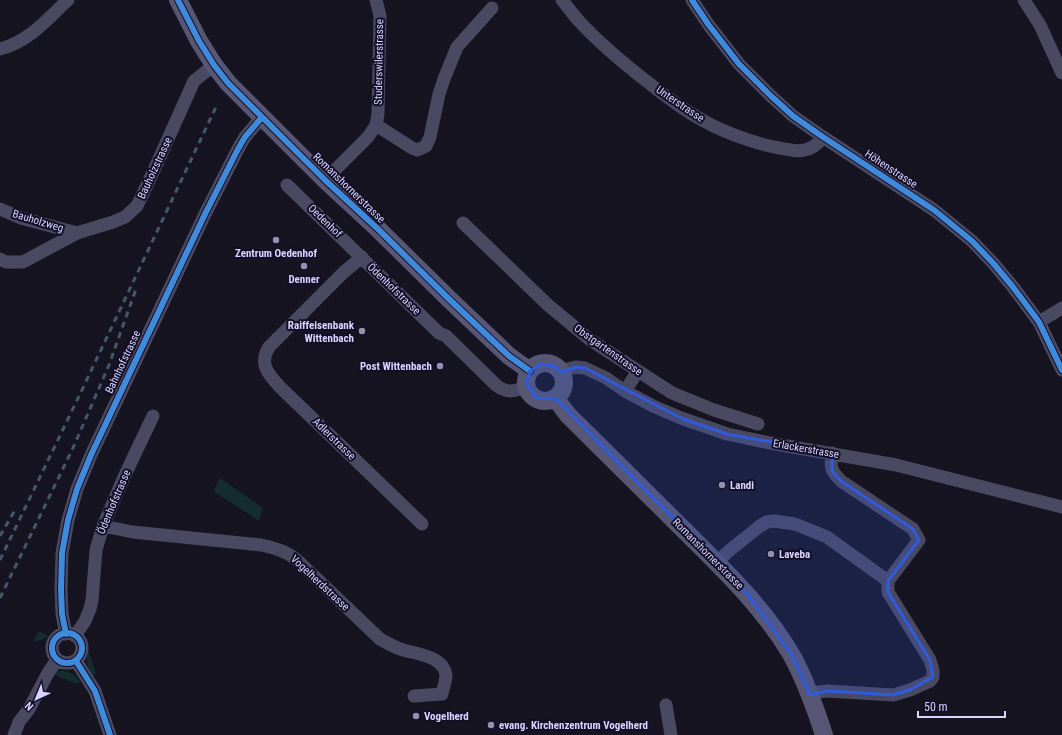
<svg xmlns="http://www.w3.org/2000/svg" width="1062" height="735" font-family="'Roboto Condensed',sans-serif">
<style>
.green{fill:#132c2d}
.lines{fill:none;stroke-linecap:round;stroke-linejoin:round}
.street{stroke:#4a4962;stroke-width:13}
.secondary{stroke:#575674;stroke-width:18}
.rail{stroke:#43596b;stroke-width:3;stroke-dasharray:6 5;stroke-linecap:butt}
.cycleway-casing{stroke:#130f26;stroke-width:8}
.cycleway{stroke:#408adc;stroke-width:6}
.marked{fill:#305bdc;fill-opacity:0.2;stroke:#305bdc;stroke-width:3;stroke-linejoin:round}
.poi-dot{fill:#9591b1;stroke:#130f26;stroke-width:1.5}
.labels{text-anchor:middle;dominant-baseline:central;stroke-width:4;stroke-linejoin:round;paint-order:stroke}
.street-label{font-size:11px;fill:#d9d4ff;stroke:#130f26}
.poi-label{font-size:11px;font-weight:bold;fill:#d9d4ff;stroke:#130f26;text-anchor:start}
</style>
<rect width="100%" height="100%" fill="#161421"/>
<path class="green" d="M220,478L263,508L259,521L213,491Z
M39,631L49,636L42,640L33,642Z
M88,650L96,674L93,676C87,667 86,660 88,650Z
M58,671C68,670 75,674 80,682L77,684L55,675V674Z"/>
<g class="lines">
<path class="street" d="M562,0C568,7 573,15 579,21C599,43 622,62 645,80C662,93 679,107 697,117C718,130 750,142 774,147C793,151 810,156 823,137
M692,0L708,24L739,64L771,96L793,116L823,137L934,210L972,241L993,263L1013,287L1039,322L1062,370
M1024,0L1040,25L1062,73
M0,49C29,42 47,19 68,0
M376,125L412,148L417,150L426,146L430,137L439,94L444,79L457,47L492,8
M325,180L368,137L376,125L378,114L380,16L376,0
M287,185L439,333L446,336L496,385C507,394 514,391 527,387
M0,209L21,218L77,233
M463,223L548,305L589,339L672,393L714,410L758,424
M362,257L344,272L269,347C258,364 269,375 281,388L422,524
M0,259L6,262H23L77,233L113,222L125,217L137,206L154,170L194,81L214,65
M1039,322L1062,308
M561,372L567,369L576,367L585,368L606,378L625,391L653,406L681,418L727,434L770,443L896,465L1062,507
M625,391L638,371
M103,526L133,532L261,545C275,548 286,551 297,560L380,639C387,643 394,647 403,650C417,654 443,656 446,675C446,681 443,688 442,694L414,696
M717,562L730,550L760,526L767,522L774,521L795,524L827,537L888,581
M52 648a15 15 0 1 1 30 0a15 15 0 1 1-30 0Z
M66,634L62,614L61,590L62,553L68,520L77,489L91,455L205,214L238,149L245,137L262,117
M75,636L85,621L90,609L92,600L96,550L103,526L124,477L153,416
M76,661L95,691L110,735
M810,695L818,692L828,691L893,695L910,690L930,681L933,677V670L930,660L888,592V581L919,540L913,529L841,481C831,470 830,469 832,453
M666,705L671,735
M14,735L19,722L29,709L48,673L57,660"/>
<path class="secondary" d="M178,0L199,41L214,65L228,83L325,180L378,229L449,299L509,356L530,371
M526 382a19 19 0 1 1 38 0a19 19 0 1 1-38 0Z
M555,398L568,415C607,454 647,493 686,532C724,570 763,607 791,654C805,679 815,707 824,735"/>
<path class="rail" d="M0,536L15,510
M0,560L81,392L216,107
M0,598L73,448L109,365L136,289"/>
<defs>
<path id="cycleway" d="M178,0L199,41L214,65L228,83L325,180L378,229L449,299L509,356L530,371
M692,0L708,24L739,64L771,96L793,116L823,137L934,210L972,241L993,263L1013,287L1039,322L1062,370
M52 648a15 15 0 1 1 30 0a15 15 0 1 1-30 0Z
M66,634L62,614L61,590L62,553L68,520L77,489L91,455L205,214L238,149L245,137L262,117
M76,661L95,691L110,735"/>
</defs>
<use href="#cycleway" class="cycleway-casing"/>
<use href="#cycleway" class="cycleway"/>
</g>
<path class="marked" d="M541,364L554,366L562,372L576,367L585,368L681,418L727,434L832,453V471L841,481L913,529L919,540L888,581V592L930,660L933,677L910,690L893,695L828,691L810,695L791,654L747,594L556,399L536,398L526,383L530,371Z"/>
<g class="poi-dot">
<circle cx="276" cy="240" r="4"/>
<circle cx="304" cy="266" r="4"/>
<circle cx="362" cy="331" r="4"/>
<circle cx="440" cy="366" r="4"/>
<circle cx="722" cy="485" r="4"/>
<circle cx="771" cy="554" r="4"/>
<circle cx="416" cy="716" r="4"/>
<circle cx="491" cy="725" r="4"/>
</g>
<g class="labels">
<g class="street-label">
<text transform="translate(379 62) rotate(-89)">Studerswilerstrasse</text>
<text transform="translate(680 104) rotate(34)">Unterstrasse</text>
<text transform="translate(155 168) rotate(-65)">Bauholzstrasse</text>
<text transform="translate(891 169) rotate(33)">Höhenstrasse</text>
<text transform="translate(349 188) rotate(44)">Romanshornerstrasse</text>
<text transform="translate(38 221) rotate(17)">Bauholzweg</text>
<text transform="translate(325 221) rotate(44)">Oedenhof</text>
<text transform="translate(394 289) rotate(44)">Ödenhofstrasse</text>
<text transform="translate(608 350) rotate(35)">Obstgartenstrasse</text>
<text transform="translate(123 362) rotate(-65)">Bahnhofstrasse</text>
<text transform="translate(334 439) rotate(44)">Adlerstrasse</text>
<text transform="translate(806 449) rotate(10)">Erlackerstrasse</text>
<text transform="translate(114 502) rotate(-67)">Ödenhofstrasse</text>
<text transform="translate(708 554) rotate(45)">Romanshornerstrasse</text>
<text transform="translate(320 583) rotate(43)">Vogelherdstrasse</text>
</g>
<g class="poi-label">
<text x="276" y="253" text-anchor="middle">Zentrum Oedenhof</text>
<text x="304" y="279" text-anchor="middle">Denner</text>
<text x="354" y="325" text-anchor="end">Raiffeisenbank<tspan x="354" dy="13">Wittenbach</tspan></text>
<text x="432" y="366" text-anchor="end">Post Wittenbach</text>
<text x="730" y="485">Landi</text>
<text x="779" y="554">Laveba</text>
<text x="424" y="716">Vogelherd</text>
<text x="499" y="725">evang. Kirchenzentrum Vogelherd</text>
</g>
</g>
<g transform="translate(36 699) rotate(224)" stroke="#130f26" stroke-width="3" paint-order="stroke">
<path d="M0-3L7 15L0 10L-7 15Z" fill="#d9d4ff"/>
<text y="-6" font-size="11" font-weight="bold" text-anchor="middle" fill="#d9d4ff">N</text>
</g>
<path d="M918 711v6h87v-6" fill="none" stroke="#d9d4ff" stroke-width="2"/>
<text x="924" y="711" font-size="12" fill="#d9d4ff" stroke="#130f26" stroke-width="3" paint-order="stroke">50 m</text>
</svg>
